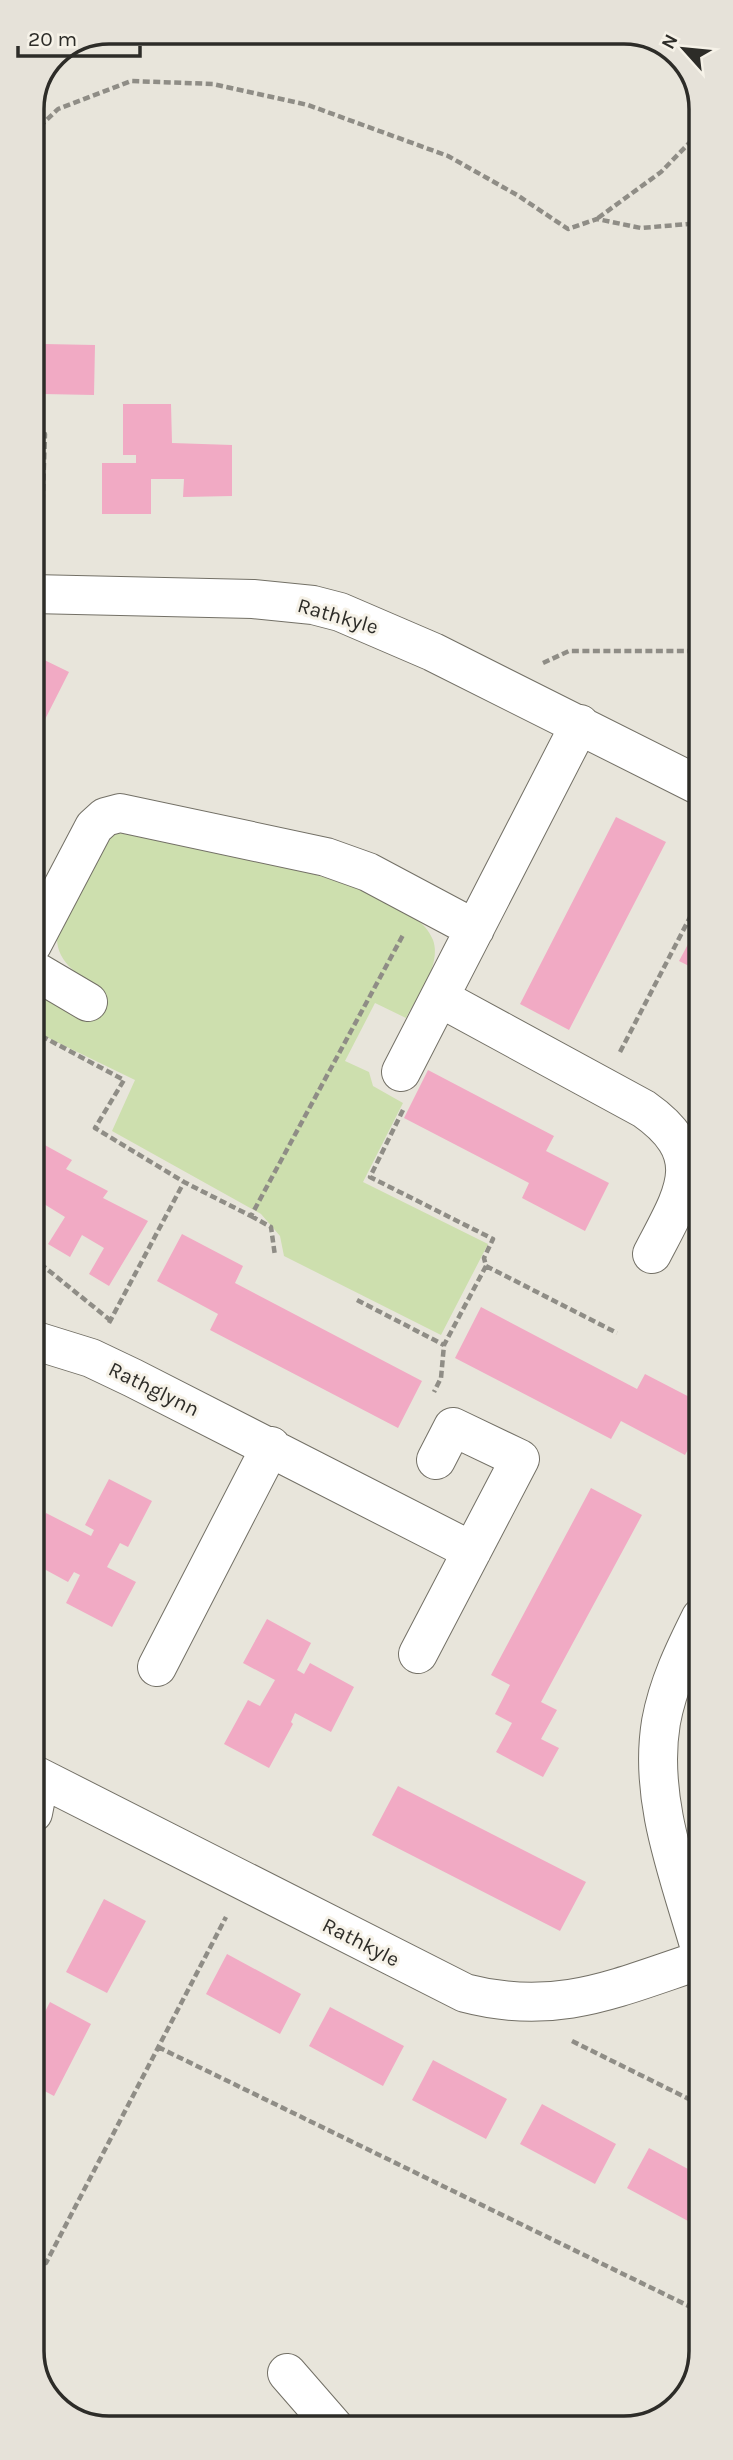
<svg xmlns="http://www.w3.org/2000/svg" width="733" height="2460" font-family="Karla,sans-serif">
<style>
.green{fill:#cddfae}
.building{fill:#f1aac4}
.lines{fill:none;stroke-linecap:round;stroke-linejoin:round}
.minor-casing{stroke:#737066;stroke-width:40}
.path{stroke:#8f8d86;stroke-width:4.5;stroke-dasharray:7 3.5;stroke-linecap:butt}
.minor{stroke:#fff;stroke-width:38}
.labels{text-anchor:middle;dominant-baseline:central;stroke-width:6;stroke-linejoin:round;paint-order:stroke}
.street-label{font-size:21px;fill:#2d2c28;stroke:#f6f2e8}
.rim{fill:none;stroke:#2d2c28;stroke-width:3.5}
</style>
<rect width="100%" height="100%" fill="#e8e5db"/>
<path class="green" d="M124,832C185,845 413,881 433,940C442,965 417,996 406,1018L375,1003L345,1061L369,1072L373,1086L403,1103L363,1182L488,1244L441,1335L284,1256L280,1236L261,1214L112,1131L135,1080L32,1030V1000L103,991C81,976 55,964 57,934L109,834Z"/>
<path class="building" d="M32,305H37L36,352H44V344L95,345L94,395L43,394V381H32Z
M123,404H171L172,443L232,445V496L183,497L184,479H151V514H102V463H136V455H123Z
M32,654L69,672L32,745Z
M32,758L40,762L32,778Z
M616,817L666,842L569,1030L520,1004Z
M701,920V972L679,961Z
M428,1070L554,1136L546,1151L609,1183L585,1231L522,1198L529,1183L404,1118Z
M32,1138L72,1160L66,1169L108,1191L103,1198L148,1221L109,1286L89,1274L104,1248L82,1235L70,1257L48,1244L65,1217L44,1204L41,1208L32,1203Z
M182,1234L243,1266L235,1283L422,1381L398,1428L210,1330L218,1314L157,1281Z
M701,1300V1330L689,1324Z
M481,1307L637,1389L645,1374L701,1403V1424L685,1455L621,1421L611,1439L455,1358Z
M109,1479L152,1501L128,1547L120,1543L107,1567L136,1582L112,1627L66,1603L80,1575L74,1572L68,1582L33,1563L32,1539L46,1513L91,1536L94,1530L85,1525Z
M591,1488L642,1515L541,1702L557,1710L541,1739L559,1748L543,1777L496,1752L512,1723L495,1714L510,1685L491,1675Z
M267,1619L311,1643L297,1670L304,1674L310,1663L354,1687L331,1732L295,1713L291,1722L293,1724L269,1768L224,1744L248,1700L260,1706L275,1680L243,1663Z
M398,1786L586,1882L560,1931L372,1835Z
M104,1899L146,1921L107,1993L66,1972Z
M227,1954L301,1994L280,2034L206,1994Z
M50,2002L91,2024L54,2096L33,2085V2035Z
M330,2007L404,2046L383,2086L309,2046Z
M433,2060L507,2099L486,2139L412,2100Z
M542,2104L616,2144L595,2184L520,2144Z
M33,2122L40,2126L33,2139Z
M649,2148L701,2176V2228L627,2188Z"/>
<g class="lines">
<defs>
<path id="minor" d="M32,594L253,599L313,605L340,612L433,652L700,786
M32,945L94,827L105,817L120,813L326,857L368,872L475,929
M32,969L88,1002
M440,998L644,1109C711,1156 683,1194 652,1254
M401,1072L580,724
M33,1340L91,1358L133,1378L472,1551
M701,1617C684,1651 668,1684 661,1722C648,1800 680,1878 701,1952
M418,1654L520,1459L453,1427L436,1460
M157,1667L271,1446
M33,1774L465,1993C556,2017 616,1988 701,1960
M33,1813L40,1778
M287,2373L334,2427"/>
</defs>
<use href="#minor" class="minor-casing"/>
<path class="path" d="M32,134L58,109L131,81L213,84L308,105L448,156L517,195L568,229L597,219L641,228L700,223
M598,218L661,172L700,132
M32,434H45L41,553
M543,663L569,651H700
M692,825L700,855
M32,1031L124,1080L95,1128L184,1182L251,1216L403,935
M620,1052L700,898
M403,1110L370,1177L493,1239L484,1258L486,1266L444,1345L441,1378L434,1392
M251,1216L271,1227L275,1256
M32,1257L110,1320
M486,1266L617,1333
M357,1300L444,1345
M109,1323L184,1182
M572,2041L701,2105
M158,2047L701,2312
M33,2265L46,2263L226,1917"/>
<use href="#minor" class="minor"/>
</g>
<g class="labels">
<g class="street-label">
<text transform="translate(338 616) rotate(16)">Rathkyle</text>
<text transform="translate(154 1389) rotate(26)">Rathglynn</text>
<text transform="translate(361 1942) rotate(27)">Rathkyle</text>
</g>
</g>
<path d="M0 0H733V2460H0ZM109 44H624A65 65 0 0 1 689 109V2351A65 65 0 0 1 624 2416H109A65 65 0 0 1 44 2351V109A65 65 0 0 1 109 44Z" fill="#e6e2d9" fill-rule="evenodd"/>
<path class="rim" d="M109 44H624A65 65 0 0 1 689 109V2351A65 65 0 0 1 624 2416H109A65 65 0 0 1 44 2351V109A65 65 0 0 1 109 44Z"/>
<g transform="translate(684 49) rotate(297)" stroke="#f6f2e8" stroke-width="5" paint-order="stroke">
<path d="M0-5L12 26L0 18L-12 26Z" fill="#2d2c28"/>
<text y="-10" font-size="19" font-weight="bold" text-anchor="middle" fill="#2d2c28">N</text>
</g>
<path d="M18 46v10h122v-10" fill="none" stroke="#2d2c28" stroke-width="3.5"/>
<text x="28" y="46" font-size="21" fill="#2d2c28" stroke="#f6f2e8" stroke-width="5" paint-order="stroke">20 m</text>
</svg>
